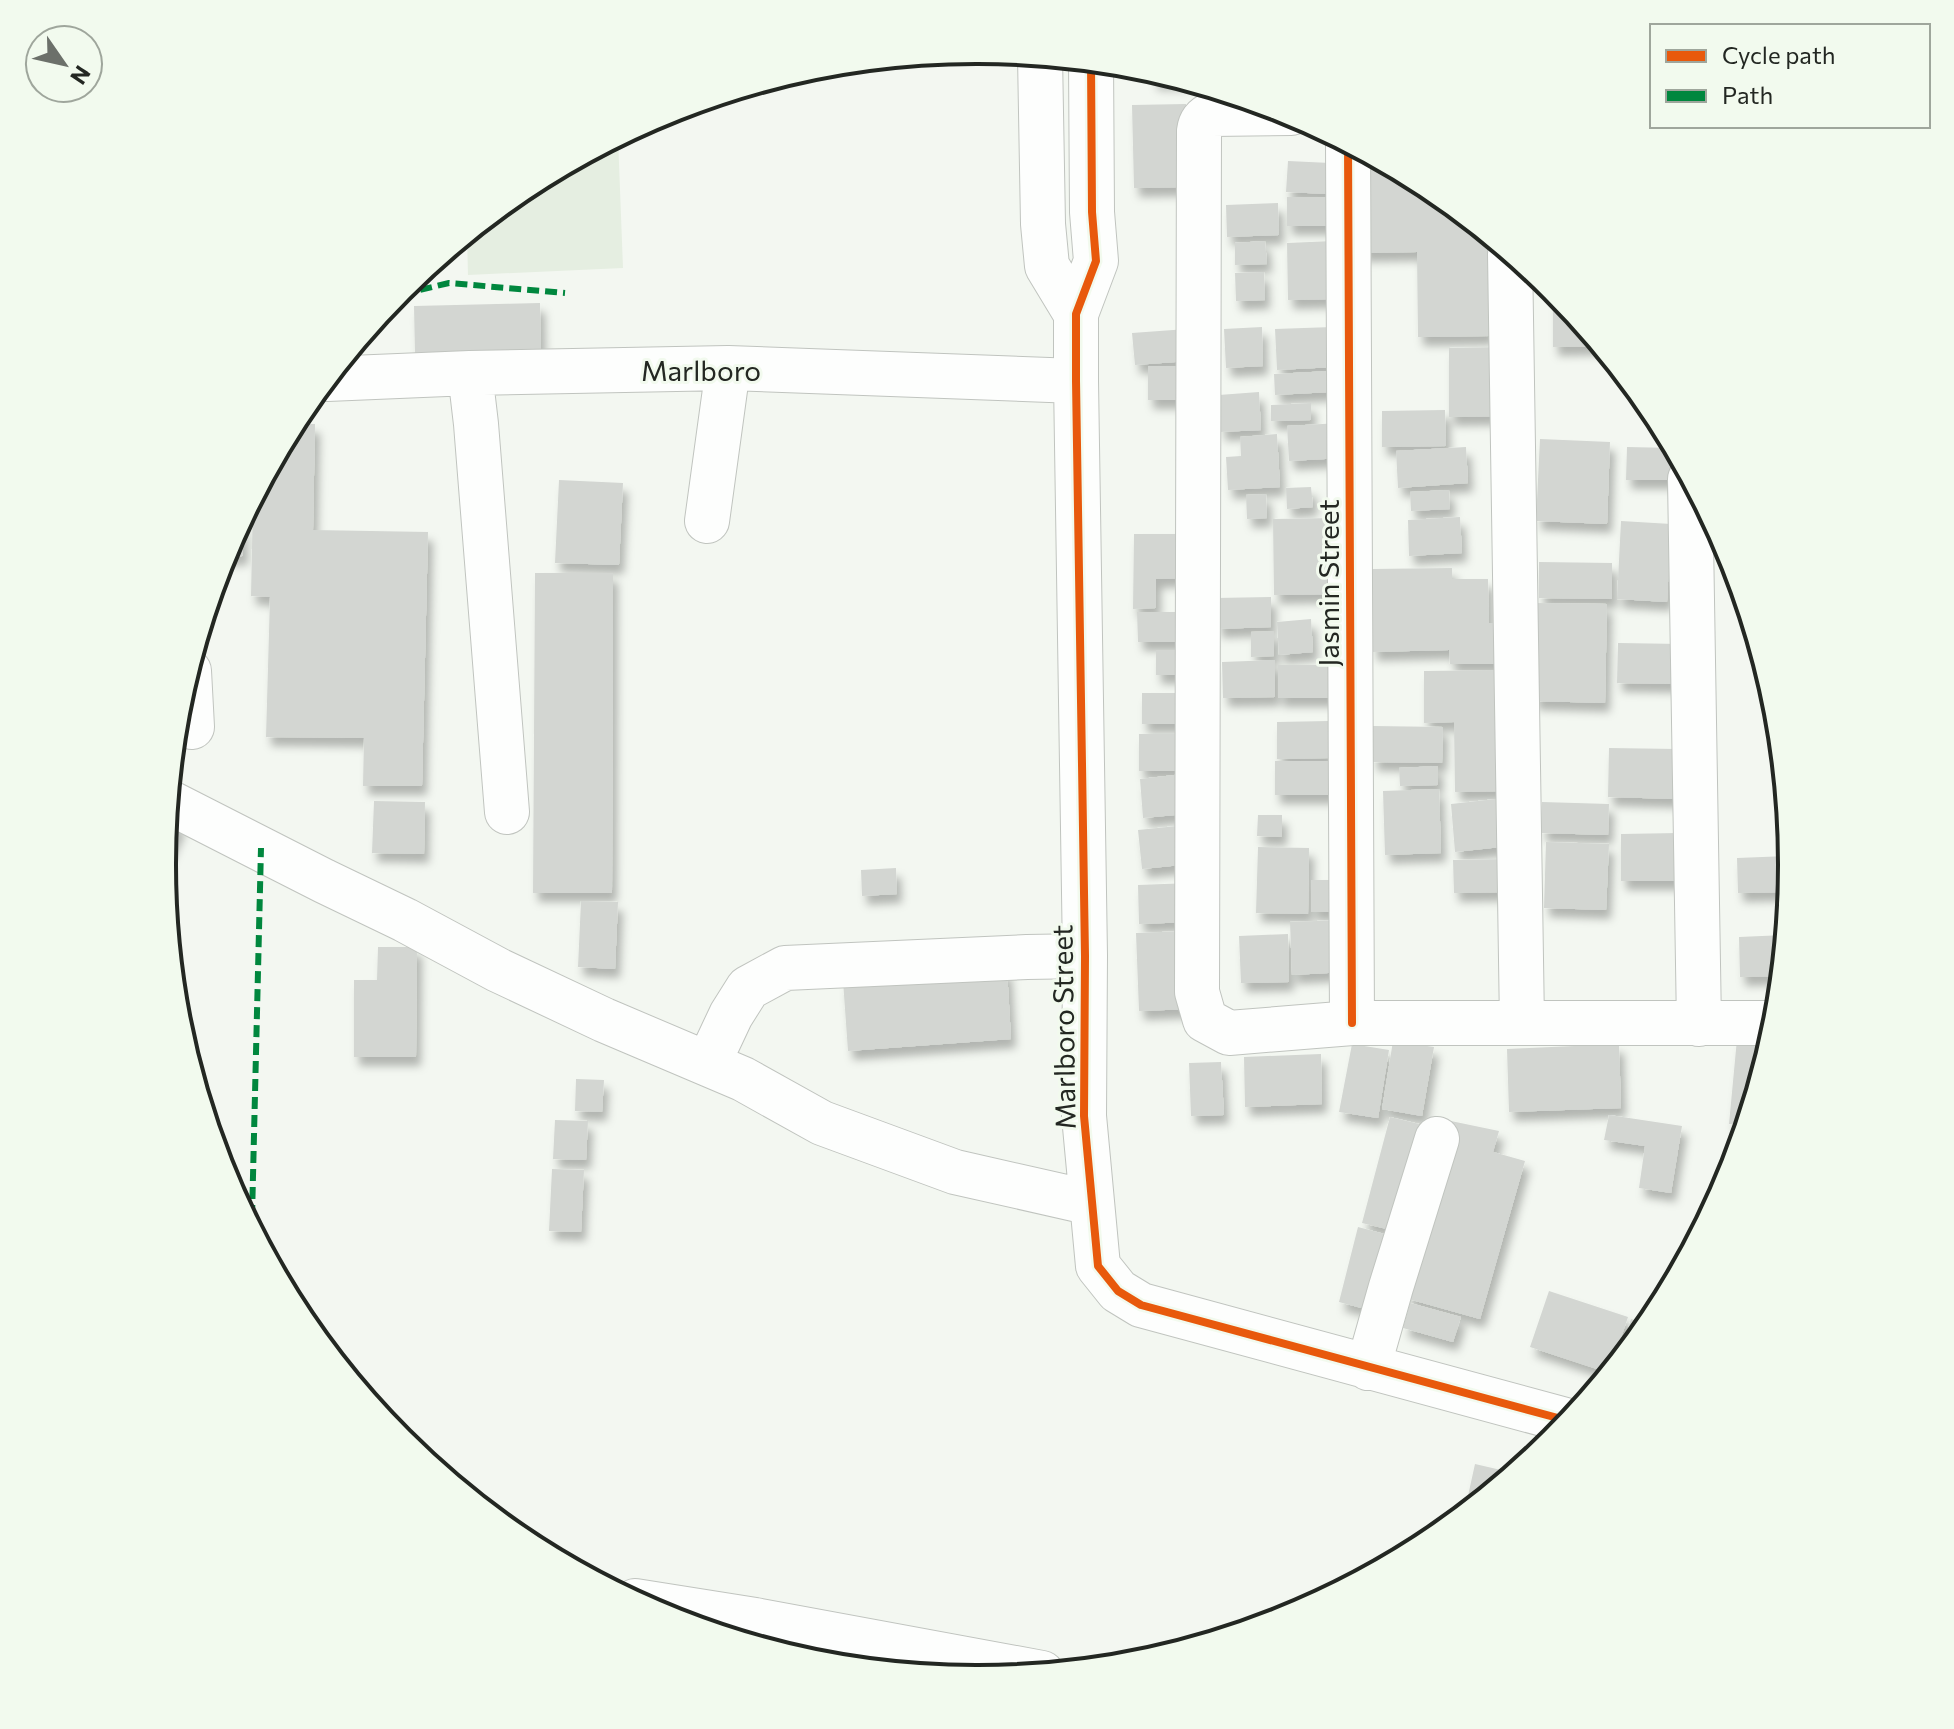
<svg xmlns="http://www.w3.org/2000/svg" width="1954" height="1729" font-family="Commissioner,sans-serif">
<style>
.built{fill:#e5eee1}
.building{fill:#d3d6d2;filter:url(#shadow)}
.lines{fill:none;stroke-linecap:round;stroke-linejoin:round}
.minor-casing{stroke:#c0c4bf;stroke-width:46}
.minor{stroke:#fdfefd;stroke-width:44}
.quiet{stroke:#00873e;stroke-width:6;stroke-dasharray:12 6;stroke-linecap:butt}
.cycleway-casing{stroke:#f2faee;stroke-width:13}
.cycleway{stroke:#e8590c;stroke-width:8}
.labels{text-anchor:middle;dominant-baseline:central;stroke-width:6;stroke-linejoin:round;paint-order:stroke}
.street-label{font-size:28px;fill:#232722;stroke:#f2faee}
.rim{fill:none;stroke:#232722;stroke-width:4}
</style>
<defs>
<filter id="shadow"><feDropShadow dx="5" dy="9" stdDeviation="4" flood-color="#0004"/></filter>
</defs>
<rect width="100%" height="100%" fill="#f3f7f1"/>
<path class="built" d="M618,137L623,268L468,275L467,235L525,187Z"/>
<path class="building" d="M1153,71L1186,81V82L1152,81Z
M1186,104L1187,187L1134,188L1132,105Z
M1379,160L1430,188L1487,235L1489,336L1418,337L1417,252L1360,253L1359,161Z
M1288,161L1330,163L1328,194L1286,192Z
M1287,197H1332V226H1287Z
M1278,203L1279,235L1227,237L1226,205Z
M1265,241L1267,264L1235,265V243Z
M1333,241V299L1288,300L1287,243Z
M1264,272L1265,300L1236,301L1235,273Z
M1553,289L1600,346L1553,347Z
M540,303L541,352L415,354L414,306Z
M1262,327L1263,366L1226,368L1224,329Z
M1333,327L1335,367L1277,370L1275,329Z
M1187,329L1189,361L1135,365L1132,333Z
M1506,347L1507,416L1449,417V348Z
M1148,366H1188L1187,400H1148Z
M1330,371L1331,392L1275,395L1274,374Z
M1259,392L1261,430L1220,432L1219,395Z
M1311,403V420L1271,421V405Z
M1445,410L1446,446L1382,447V411Z
M1340,423L1343,458L1289,461L1287,426Z
M294,424H315L313,530L428,532L422,786H363L364,738L266,737L270,597L251,596L253,500Z
M1277,434L1280,487L1228,490L1226,457L1241,456L1240,437Z
M1540,439L1610,442L1607,524L1536,521Z
M1466,447L1468,483L1398,488L1396,451Z
M1627,447L1673,448L1678,457V480H1626Z
M559,480L623,483L619,565L555,563Z
M1311,487L1313,507L1287,509L1286,488Z
M1449,490L1450,509L1411,511L1410,492Z
M1266,494L1267,518L1247,519L1246,495Z
M1460,517L1462,553L1409,556L1408,520Z
M243,518V556L223,557L225,552Z
M1335,518V594L1274,595L1273,519Z
M1621,521L1671,524L1667,602L1617,599Z
M1134,534H1186V578L1156,579V608L1133,609Z
M1539,562L1612,563V599L1539,598Z
M1452,568V579H1488L1489,623H1505V664H1450L1449,650L1372,652V569Z
M535,573H613L612,893H533Z
M1271,597V627L1217,629L1216,598Z
M1535,603L1607,604L1605,703L1533,701Z
M1137,612H1186V642H1138Z
M1311,619L1313,652L1279,655L1277,622Z
M1274,631V656L1251,657V632Z
M1618,643L1681,644L1680,684L1617,683Z
M1156,650H1179L1180,675H1156Z
M1275,660V697L1223,698L1222,662Z
M1278,665H1331V698H1278Z
M1505,670L1506,791L1455,792L1454,722L1424,723V671Z
M1142,693H1191V724H1142Z
M1329,721V758L1277,759V722Z
M1373,726L1443,727L1442,763L1372,762Z
M1139,734H1186V771H1139Z
M1609,748L1677,749L1675,799L1608,797Z
M1275,761H1338V795H1275Z
M1438,766V785L1400,786L1399,768Z
M1183,774L1186,814L1143,818L1140,779Z
M1439,789L1441,853L1385,855L1383,791Z
M1505,798L1510,846L1455,852L1451,804Z
M374,801L425,802L424,854L372,853Z
M1542,802L1609,804L1608,835L1541,833Z
M1258,815H1282V837L1257,836Z
M167,817L181,824L163,863Z
M1187,825L1191,864L1142,869L1138,830Z
M1679,833V881H1621V834Z
M1546,842L1609,844L1606,910L1544,908Z
M1258,847L1309,848L1308,914L1256,913Z
M1791,856L1789,892L1738,893L1737,858Z
M1509,859V892L1454,893L1453,860Z
M896,868L897,894L862,896L861,870Z
M1311,880H1344L1343,912H1311Z
M1190,883L1191,922L1139,924L1138,885Z
M581,901L618,902L615,969L578,967Z
M1344,920L1346,972L1292,975L1290,922Z
M1188,931L1191,1009L1139,1011L1136,933Z
M1288,934L1289,982L1241,983L1239,936Z
M1785,935L1781,976L1740,977L1739,937Z
M378,947H417L416,1057H354V980H377Z
M1007,969L1011,1039L848,1051L843,981Z
M1737,1039L1770,1042L1745,1125L1729,1124Z
M1393,1041L1434,1047L1422,1116L1382,1109Z
M1352,1044L1389,1050L1378,1118L1339,1112Z
M1619,1044L1621,1108L1509,1112L1507,1049Z
M1321,1054L1322,1104L1245,1107L1244,1057Z
M1221,1062L1224,1115L1191,1116L1189,1063Z
M576,1079L604,1080L602,1112L575,1111Z
M1609,1115L1682,1126L1671,1193L1639,1188L1645,1146L1604,1140Z
M1390,1117L1419,1124L1391,1230L1362,1223Z
M555,1120L588,1121L586,1160L553,1159Z
M1446,1120L1499,1131L1493,1152L1525,1161L1480,1319L1405,1298Z
M552,1169L584,1170L581,1232L549,1231Z
M1358,1227L1388,1235L1369,1310L1339,1302Z
M1549,1291L1628,1317L1609,1373L1530,1347Z
M1410,1303L1461,1317L1453,1342L1403,1328Z
M1631,1319L1648,1324L1619,1359Z
M1475,1464L1514,1473L1464,1514Z"/>
<g class="lines">
<defs>
<path id="minor" d="M1040,56L1043,224L1047,266L1076,314
M1091,61L1092,212L1096,261L1076,314V381L1085,956L1084,1116L1098,1266L1118,1291L1141,1305L1569,1421
M1291,113L1212,114C1204,117 1200,123 1199,131L1197,992L1205,1020L1229,1033L1352,1023H1776
M1348,143L1352,1023
M1510,254L1522,1023
M470,373L476,424L507,812
M327,379L470,373L728,368L1076,381
M1690,479L1699,1024
M707,521L728,368
M189,671L192,727
M169,802L324,881L405,920L498,970L604,1020L743,1079L822,1123L955,1172L1092,1203
M708,1064L731,1015L748,988L785,968L1027,957L1085,956
M1368,1368L1391,1287L1437,1139
M635,1601L755,1620L1042,1673"/>
</defs>
<use href="#minor" class="minor-casing"/>
<use href="#minor" class="minor"/>
<path class="quiet" d="M336,379L385,309L411,292L449,283L565,293
M252,1217L261,848"/>
<defs>
<path id="cycleway" d="M1091,61L1092,212L1096,261L1076,314V381L1085,956L1084,1116L1098,1266L1118,1291L1141,1305L1569,1421
M1348,143L1352,1023"/>
</defs>
<use href="#cycleway" class="cycleway-casing"/>
<use href="#cycleway" class="cycleway"/>
</g>
<g class="labels">
<g class="street-label">
<text x="701" y="370">Marlboro</text>
<text transform="translate(1328 583) rotate(-90)">Jasmin Street</text>
<text transform="translate(1063 1027) rotate(-91)">Marlboro Street</text>
</g>
</g>
<path d="M0 0H1954V1729H0ZM976 64H978A800 800 0 0 1 1778 864V865A800 800 0 0 1 978 1665H976A800 800 0 0 1 176 865V864A800 800 0 0 1 976 64Z" fill="#f2faee" fill-rule="evenodd"/>
<path class="rim" d="M976 64H978A800 800 0 0 1 1778 864V865A800 800 0 0 1 978 1665H976A800 800 0 0 1 176 865V864A800 800 0 0 1 976 64Z"/>
<rect x="1650" y="24" width="280" height="104" fill="#f2faee" stroke="#9fa69c" stroke-width="2"/>
<rect x="1666" y="50" width="40" height="12" fill="#e8590c" stroke="#9fa69c" stroke-width="2"/>
<text x="1722" y="64" font-size="24" fill="#232722">Cycle path</text>
<rect x="1666" y="90" width="40" height="12" fill="#00873e" stroke="#9fa69c" stroke-width="2"/>
<text x="1722" y="104" font-size="24" fill="#232722">Path</text>
<g transform="translate(64 64) rotate(124)"><circle r="38" fill="#f2faee" stroke="#9fa69c" stroke-width="2"/>
<path d="M0-6L14 30L0 20L-14 30Z" fill="#6c706a"/>
<text y="-12" font-size="22" font-weight="bold" text-anchor="middle" fill="#232722">N</text>
</g>
</svg>
